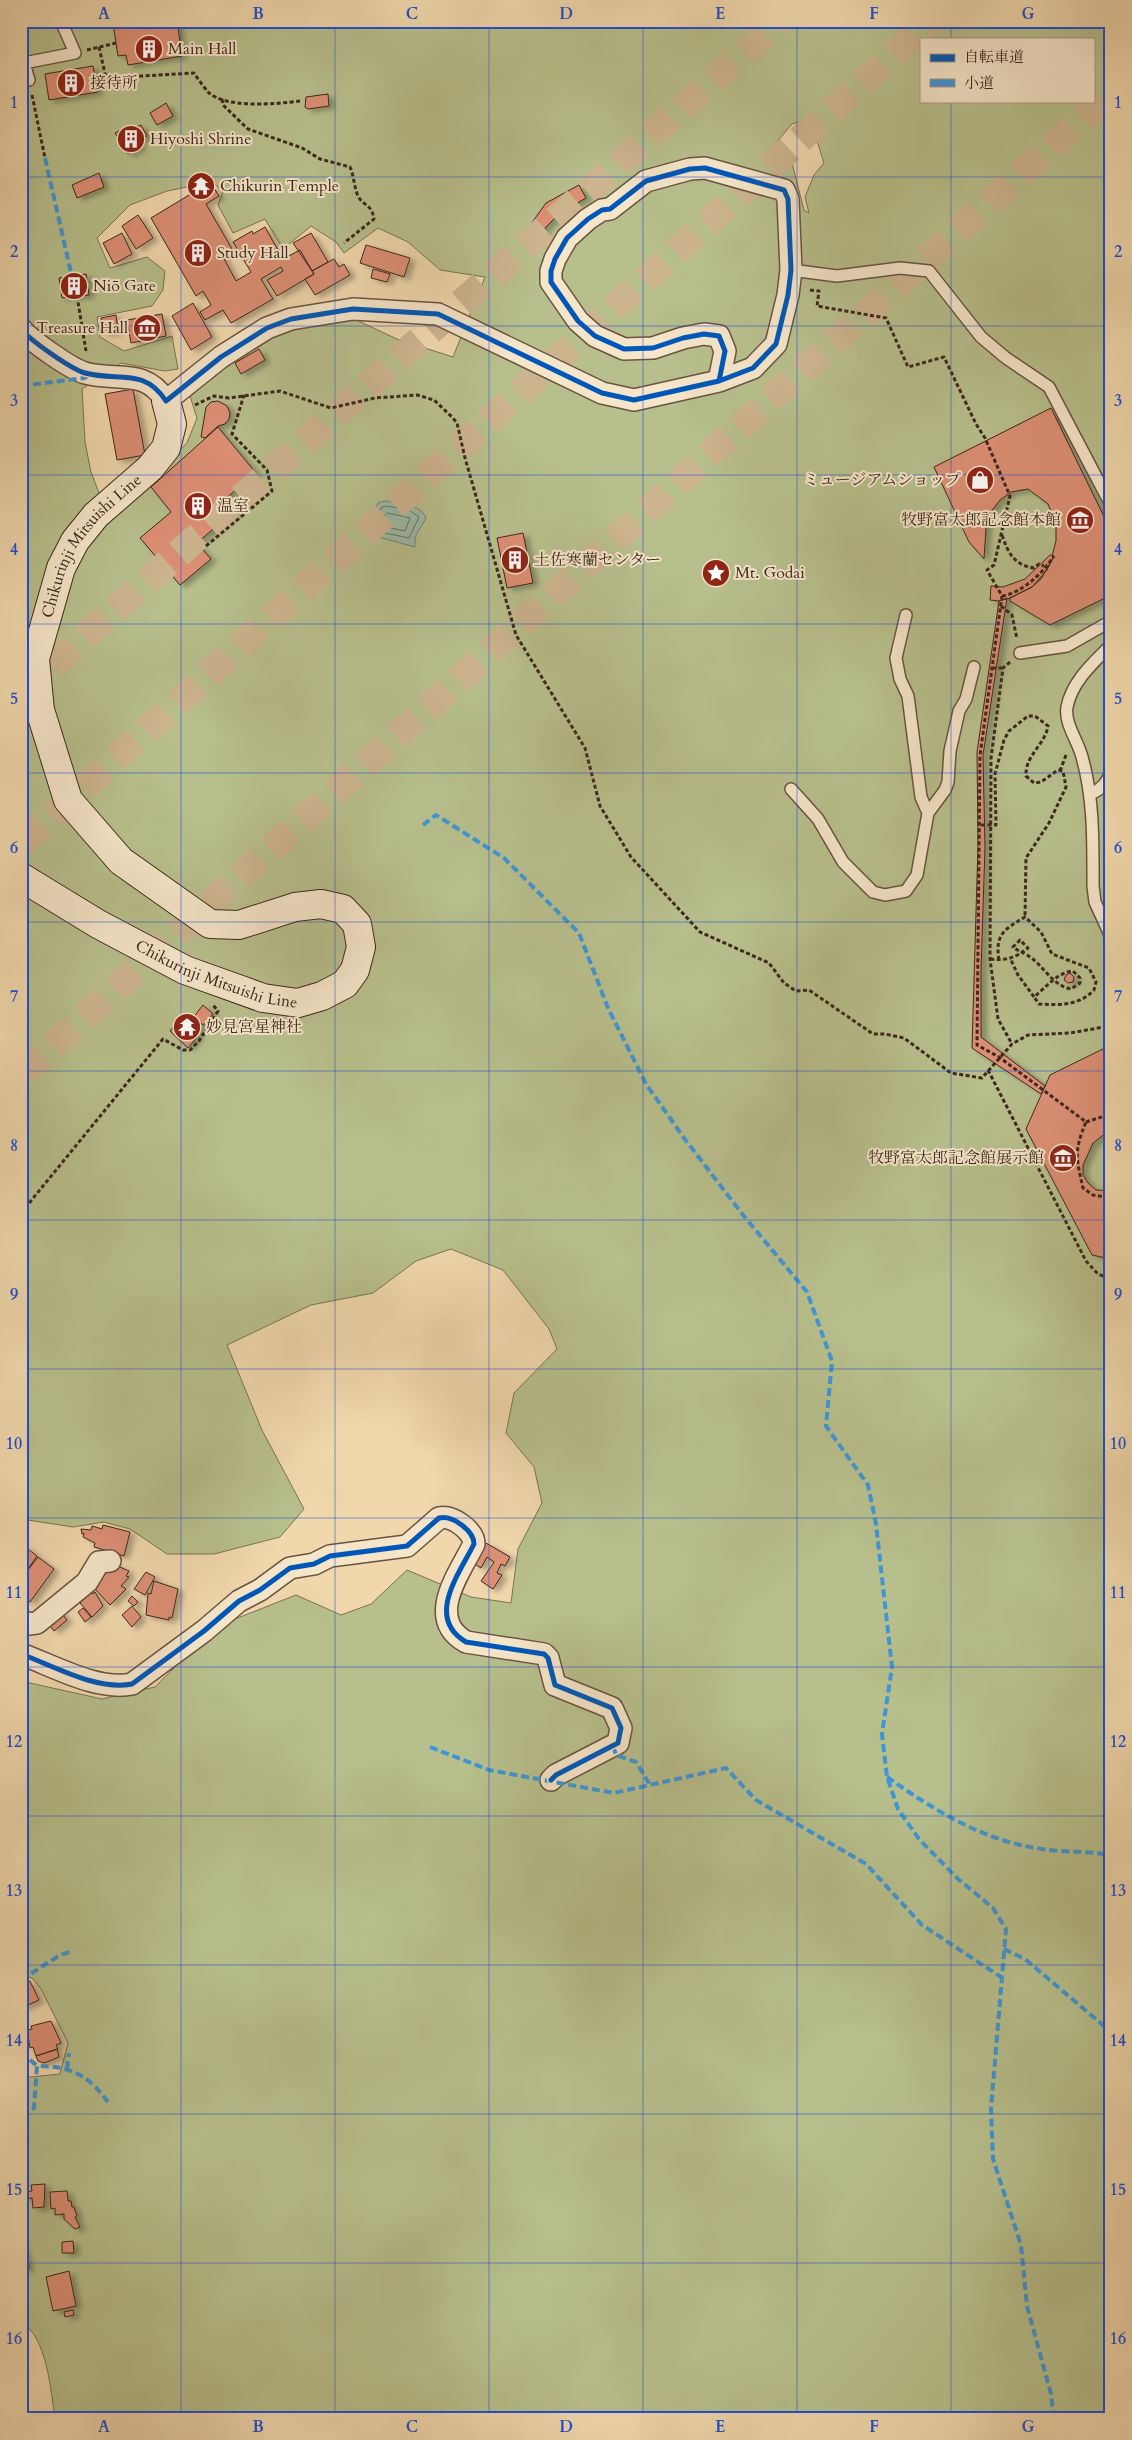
<svg xmlns="http://www.w3.org/2000/svg" width="1132" height="2440" font-family="Cardo,'Noto Serif JP',serif">
<style>
.green{fill:#b7bf8c;stroke:#7a7354;fill-rule:evenodd}
.water{fill:#9bbaa7;stroke:#757f70}
.lines{fill:none;stroke-linecap:round;stroke-linejoin:round}
.shore{stroke:#6c7062;stroke-width:1}
.building{fill:#dc8f75;stroke:#3d271d;filter:url(#shadow)}
.secondary-tunnel{stroke:#ccb48f;stroke-width:28;stroke-dasharray:28 14;stroke-linecap:butt}
.motorway-tunnel{stroke:#ccb48f;stroke-width:28;stroke-dasharray:28 14;stroke-linecap:butt}
.service-casing{stroke:#6a5341;stroke-width:14}
.minor-casing{stroke:#6a5341;stroke-width:24}
.secondary-casing{stroke:#3d271d;stroke-width:30}
.path{stroke:#3d271d;stroke-width:3;stroke-dasharray:4 2.5;stroke-linecap:butt}
.service{stroke:#f5e5c9;stroke-width:11}
.minor{stroke:#f5e5c9;stroke-width:21}
.secondary{stroke:#f5e5c9;stroke-width:28}
.quiet{stroke:#3f96d5;stroke-width:4;stroke-dasharray:8 4;stroke-linecap:butt}
.cycleway-casing{stroke:#f5e5c9;stroke-width:8}
.cycleway{stroke:#0057b8;stroke-width:5}
.grid{fill:none;stroke:#1d4ed8;stroke-width:1;stroke-opacity:0.55}
.labels{text-anchor:middle;dominant-baseline:central;stroke-width:4;stroke-linejoin:round;paint-order:stroke}
.poi-label{font-size:16px;fill:#3d271d;stroke:#f5e5c9;text-anchor:start}
.street-label{font-size:16px;fill:#3d271d;stroke:#f5e5c9}
.neatline{fill:none;stroke:#1d4ed8;stroke-width:2}
.grid-label{font-size:16px;text-anchor:middle;font-weight:bold;fill:#1d4ed8}
</style>
<defs>
<filter id="shadow"><feDropShadow dx="5.5" dy="3" stdDeviation="2.5" flood-color="#0004"/></filter>
</defs>
<rect width="100%" height="100%" fill="#f0d7ac"/>
<filter id="stains"><feTurbulence type="fractalNoise" baseFrequency=".004" numOctaves="4"/><feColorMatrix values="0 0 0 0 .2 0 0 0 0 .09 0 0 0 0 .02 0 0 0 .5 -.17"/></filter>
<radialGradient id="worn" r=".72"><stop offset=".6" stop-color="#630" stop-opacity="0"/><stop offset="1" stop-color="#630" stop-opacity=".3"/></radialGradient>
<path class="green" d="M21,21H1111V2419H55C51,2392 47,2336 21,2322V2277L30,2268L21,2228V2078L60,2074L68,2043L41,1989L32,1978L21,1976V1681L102,1699L155,1687L191,1651L230,1621L296,1595L341,1615L371,1604L407,1570L471,1597L511,1603L518,1549L542,1503L534,1467L506,1433L514,1393L557,1349L549,1329L503,1270L451,1249L416,1261L373,1293L311,1305L227,1345L262,1430L304,1509L280,1537L214,1554H167L130,1529L104,1522L73,1527L21,1519ZM921,39H1093V101H921ZM810,119L824,163L814,175L805,197L809,213L804,210L790,155L769,151L792,124ZM212,182L223,191L218,205L233,233L265,219L283,249L311,226L336,242L344,253L378,228L408,242L440,270L485,277L453,357L397,339L354,319L294,321L225,367L190,396L197,418L187,443L108,516L91,472L85,442L82,389C97,379 108,375 121,363L165,371L178,369L172,336L124,351L100,337L97,317L152,306L163,290L165,271L147,257L110,268L97,238L130,205L167,191Z"/>
<path class="water" d="M385,501C398,503 420,503 426,518L415,537V547L375,536L373,514L378,503Z"/>
<g class="lines">
<path class="shore" d="M386,506L409,510L419,517L409,538L380,532L378,515L381,508Z
M388,513L410,518L405,531L386,527L385,516Z"/>
</g>
<path class="building" d="M121,21H177L182,56L128,65L126,55L118,56L113,24Z
M93,66L98,92L49,100L45,74Z
M328,94L329,106L308,109L305,107L306,97Z
M166,103L173,116L157,125L150,113Z
M141,125L147,136L137,141L141,147L128,154L115,133L129,126L131,129Z
M99,173L104,187L77,198L72,185Z
M212,185L219,196L206,204L232,249L222,255L236,281L251,272L233,242L252,231L253,234L265,227L283,259L300,250L314,274L277,296L267,280L283,271L281,267L261,279L273,299L231,323L223,310L205,320L200,312L211,305L203,291L196,296L151,218L199,189L201,192Z
M579,185L586,198L560,213L546,227L537,243L523,235L546,203Z
M138,215L153,238L136,249L122,226Z
M122,233L132,254L114,264L103,243Z
M311,233L328,262L312,271L293,243Z
M366,245L410,258L404,277L360,263Z
M334,259L339,267L344,264L350,275L315,295L305,279L314,274L312,271Z
M373,269L390,274L387,282L371,278Z
M86,274L89,295L62,298L59,278Z
M193,303L212,337L191,350L172,316Z
M162,314L166,336L131,343L127,320Z
M116,315L118,331L103,333L101,318Z
M259,349L265,360L241,374L235,363Z
M133,389L145,455L117,460L105,394Z
M218,401L227,406L230,413L229,419L225,424L218,426L205,438L201,437L206,407L211,402Z
M1051,408L1111,531V595L1050,625L1010,601V598L1032,587L1041,579L1054,556H1052L1056,541V525L1048,504L1028,489L1011,492L1000,500L990,513L986,528L984,559L969,542L934,467Z
M218,427L256,473L224,500L234,511L197,543L211,559L180,585L140,538L171,512L151,487Z
M523,533L533,583L507,588L497,538Z
M1050,555L1054,556L1047,570L1032,587L1010,598L999,601L990,600L991,586L1003,587L1025,579Z
M1007,598L983,755L985,847L981,971V1037L1045,1086L1041,1094L972,1048L978,845L977,752L999,601Z
M1070,973L1074,977L1073,982L1068,983L1064,980L1066,975Z
M203,1005L213,1014L203,1025L201,1023L199,1026L201,1028L196,1034L198,1036L188,1048L170,1031L177,1023L174,1021L176,1019L184,1021L188,1016L192,1019Z
M1107,1047L1111,1048V1129L1093,1143L1083,1165V1175L1088,1183L1096,1190L1111,1191V1259L1092,1255L1026,1129L1050,1075Z
M103,1525L130,1532L124,1556L94,1547L95,1543L83,1537L84,1533L82,1534L81,1529L91,1530L92,1526L102,1529Z
M486,1543L510,1557L505,1566L501,1564L497,1573L502,1575L493,1589L481,1581L494,1562L487,1557L481,1568L473,1563Z
M24,1546L37,1556L21,1579V1550Z
M38,1557L54,1569L30,1602L25,1598L23,1601L21,1599V1579Z
M111,1563L129,1571L126,1576L129,1577L121,1586L126,1589L110,1605L92,1586Z
M146,1572L155,1577L145,1595L134,1589Z
M154,1581L178,1589L172,1618L169,1617V1620L146,1615L148,1593L151,1594Z
M86,1587L93,1594L95,1592L103,1606L92,1617L75,1597Z
M132,1596L138,1602L134,1606L128,1601Z
M132,1606L141,1617L132,1627L122,1615Z
M83,1608L91,1617L85,1622L78,1612Z
M59,1610L67,1620L54,1631L45,1620Z
M30,1981L39,2000L21,2008V1985Z
M51,2021L61,2043L56,2045L58,2049L36,2056L33,2047L30,2048L27,2030L32,2029L31,2026Z
M57,2049L59,2057L44,2063L38,2061L36,2056Z
M45,2184L44,2207L33,2208L32,2198L26,2199L25,2192L32,2191L31,2185Z
M67,2191L68,2201H71L72,2207H74L77,2216L75,2217L80,2227L75,2229L64,2219V2214L55,2215V2208L51,2209L50,2192Z
M21,2239L28,2268L21,2270Z
M73,2241L74,2253H62V2242Z
M69,2271L76,2306L53,2311L46,2277Z
M73,2310L74,2315L65,2317L64,2312Z"/>
<g class="lines">
<path class="secondary-tunnel" d="M21,693L780,21
M21,844L931,21"/>
<path class="motorway-tunnel" d="M21,1074L1111,93"/>
<defs>
<path id="service" d="M29,80L24,63L75,53L61,21
M791,270L837,276L900,268L929,271L981,337L1006,358L1049,387L1111,505
M1111,645C1094,662 1072,681 1067,707C1064,723 1078,741 1082,757C1094,799 1093,843 1093,886L1095,902L1111,937
M1020,653L1067,646L1111,621
M791,789L818,819L843,862L873,892L885,895L906,891L917,875L928,813L921,797L908,696L900,679L896,658L906,615
M1090,794C1101,790 1108,782 1111,771
M928,813L945,790L948,782L950,751L959,711L966,699L974,667"/>
<path id="minor" d="M21,329C31,341 71,369 85,373C118,382 144,367 166,401L221,357L267,328L291,319L353,309L438,314L602,393L634,400L719,381L753,368L776,344L788,295L791,270L788,199L784,190L705,168L690,169L646,181L610,209L602,210L588,219L567,238L555,259L551,271V282L578,321L595,336L624,349L653,348L683,338L704,334L719,336L725,351L719,381
M21,1620L29,1624L37,1623L87,1582L99,1562L110,1561
M21,1654C54,1666 97,1691 132,1684L204,1631L239,1601L260,1590L290,1568L314,1564L330,1556L407,1546L439,1518C453,1515 474,1531 474,1544C459,1574 425,1618 466,1642L544,1654L548,1658L555,1685L612,1708L621,1728L618,1743L556,1775L551,1780"/>
<g id="secondary">
<path id="s1" d="M21,877L98,924L185,970L263,998L298,1003L322,996L345,984L355,970L361,947L357,924L343,909L321,904L295,907L239,925L210,924L121,861L68,800L40,710L35,659L61,568L75,541L96,515L150,468L166,448L172,424L166,401"/>
</g>
</defs>
<use href="#service" class="service-casing"/>
<use href="#minor" class="minor-casing"/>
<use href="#secondary" class="secondary-casing"/>
<path class="path" d="M99,47L106,78L194,73C198,79 203,86 208,92C226,109 277,104 300,101
M87,50L116,43
M32,95L45,158
M222,99L223,105L248,129L302,148L320,159L350,167C354,176 354,187 358,196C363,206 372,204 374,219L344,243
M810,290L819,291L817,306L886,318L908,367L944,357L976,424L985,438L1010,496L994,565L987,570L1002,596L980,755L977,1045L999,1057L1086,1122C1074,1151 1076,1157 1083,1188L1093,1195L1111,1198
M77,296L86,351
M195,405L214,396L229,398L280,391L331,408L375,398L417,395L434,400L452,417L457,423L465,458L516,635L585,748L600,806L631,857L700,932L769,963L784,983L796,991L809,990L873,1034H885L904,1038L951,1073L982,1078L1012,1044L1028,1035L1070,1033L1104,1027L1111,1029
M1002,535C1008,553 1014,565 1034,568L1039,564L1044,566
M206,546L272,491L267,470L232,434L244,395
M1002,596C1022,593 1043,573 1054,556
M1001,606L1012,615L1017,639
M1010,662L1003,668L991,758L990,959L998,1019L1012,1044
M992,668H1003
M1060,771L1066,755
M981,825H996L995,774L1004,740L1009,731L1028,716H1035L1048,726C1045,745 1025,755 1026,776L1034,783L1041,782L1058,770L1063,771L1066,787L1049,823L1026,858L1025,917
M990,959C1006,961 1015,958 1028,948L1020,940L1013,947C1018,951 1022,952 1027,955C1043,964 1051,985 1071,989L1080,983V978L1073,971C1058,972 1045,988 1034,997L1018,975L1011,960
M999,960C995,935 1003,930 1025,917L1041,932L1052,954L1089,968L1096,982L1094,990C1079,1006 1059,1005 1039,1004L1034,997
M988,1070L1086,1261L1098,1274L1111,1279
M1086,1122L1111,1114
M21,1213L163,1039L183,1050H190L199,1041L218,1011L213,1005"/>
<use href="#service" class="service"/>
<use href="#minor" class="minor"/>
<use href="#secondary" class="secondary"/>
<path class="quiet" d="M45,158L74,286
M21,386L85,378L90,374
M423,825L436,815L504,858L579,933L608,1008L646,1084L684,1138L743,1215L807,1292L832,1361L826,1426L868,1485L876,1524L892,1667L882,1734L887,1777L898,1809L919,1839L957,1878L993,1908L1006,1929L991,2109L993,2159L1021,2245L1027,2306L1051,2394L1054,2419
M613,1746L616,1755L636,1762L650,1785
M430,1747L489,1770L614,1793L726,1768L756,1800L866,1864L922,1925L1001,1977
M887,1777C934,1810 983,1841 1042,1849C1064,1853 1089,1850 1111,1856
M1004,1949L1025,1959L1111,2032
M21,1980L60,1955L73,1951
M21,2038L27,2057L37,2066
M67,2069L69,2053
M21,2111H31L34,2108L37,2066C72,2066 90,2076 110,2105"/>
<defs>
<path id="cycleway" d="M21,329C31,341 71,369 85,373C118,382 144,367 166,401L221,357L267,328L291,319L353,309L438,314L602,393L634,400L719,381L753,368L776,344L788,295L791,270L788,199L784,190L705,168L690,169L646,181L610,209L602,210L588,219L567,238L555,259L551,271V282L578,321L595,336L624,349L653,348L683,338L704,334L719,336L725,351L719,381
M21,1654C54,1666 97,1691 132,1684L204,1631L239,1601L260,1590L290,1568L314,1564L330,1556L407,1546L439,1518C453,1515 474,1531 474,1544C459,1574 425,1618 466,1642L544,1654L548,1658L555,1685L612,1708L621,1728L618,1743L556,1775L551,1780"/>
</defs>
<use href="#cycleway" class="cycleway-casing"/>
<use href="#cycleway" class="cycleway"/>
</g>
<path class="grid" d="M181,21V2419M335,21V2419M489,21V2419M643,21V2419M797,21V2419M951,21V39M951,101V2419M21,177H1111M21,326H1111M21,475H1111M21,624H1111M21,773H1111M21,922H1111M21,1071H1111M21,1220H1111M21,1369H1111M21,1518H1111M21,1667H1111M21,1816H1111M21,1965H1111M21,2114H1111M21,2263H1111"/>
<defs>
<symbol id="building-disc" viewBox="-11 -11 22 22"><circle r="9.5" fill="#8f2418" stroke="#f5e5c9"/><path d="M-4-6H4V6H1V3H-1V6H-4ZM-2.5-4.3h1.7v1.8h-1.7ZM.8-4.3h1.7v1.8H.8ZM-2.5-1h1.7V.8h-1.7ZM.8-1h1.7V.8H.8Z" fill="#fff"/></symbol>
<symbol id="temple-disc" viewBox="-11 -11 22 22"><circle r="9.5" fill="#8f2418" stroke="#f5e5c9"/><path d="M0-6L5-2H3V0L6.5 2.5H4V6H1.5V3h-3V6H-4V2.5H-6.5L-3 0V-2H-5Z" fill="#fff"/></symbol>
<symbol id="museum-disc" viewBox="-11 -11 22 22"><circle r="9.5" fill="#8f2418" stroke="#f5e5c9"/><path d="M0-6L6-3V-2H-6V-3ZM-5-1h2V3h-2ZM-1-1h2V3h-2ZM3-1h2V3H3ZM-6 4H6V6H-6Z" fill="#fff"/></symbol>
<symbol id="shop-disc" viewBox="-11 -11 22 22"><circle r="9.5" fill="#8f2418" stroke="#f5e5c9"/><path d="M-5-2.5h2.3a2.7 3.5 0 0 1 5.4 0H5L5.5 6h-11ZM-1.5-2.5h3a1.5 2.3 0 0 0-3 0Z" fill="#fff"/></symbol>
<symbol id="sight-disc" viewBox="-11 -11 22 22"><circle r="9.5" fill="#8f2418" stroke="#f5e5c9"/><path d="M0-6L1.8-2.2L6-1.7L2.9 1.2L3.7 5.4L0 3.3L-3.7 5.4L-2.9 1.2L-6-1.7L-1.8-2.2Z" fill="#fff"/></symbol>
</defs>
<g fill-rule="evenodd">
<use href="#building-disc" x="133" y="33" width="32" height="32"/>
<use href="#building-disc" x="55" y="67" width="32" height="32"/>
<use href="#building-disc" x="115" y="123" width="32" height="32"/>
<use href="#temple-disc" x="185" y="170" width="32" height="32"/>
<use href="#building-disc" x="182" y="237" width="32" height="32"/>
<use href="#building-disc" x="58" y="270" width="32" height="32"/>
<use href="#museum-disc" x="131" y="312" width="32" height="32"/>
<use href="#shop-disc" x="964" y="464" width="32" height="32"/>
<use href="#building-disc" x="182" y="490" width="32" height="32"/>
<use href="#museum-disc" x="1064" y="504" width="32" height="32"/>
<use href="#building-disc" x="499" y="544" width="32" height="32"/>
<use href="#sight-disc" x="700" y="557" width="32" height="32"/>
<use href="#temple-disc" x="171" y="1011" width="32" height="32"/>
<use href="#museum-disc" x="1047" y="1142" width="32" height="32"/>
</g>
<g class="labels">
<g class="poi-label">
<text x="168" y="49">Main Hall</text>
<text x="90" y="83">接待所</text>
<text x="150" y="139">Hiyoshi Shrine</text>
<text x="220" y="186">Chikurin Temple</text>
<text x="217" y="253">Study Hall</text>
<text x="93" y="286">Niō Gate</text>
<text x="128" y="328" text-anchor="end">Treasure Hall</text>
<text x="961" y="480" text-anchor="end">ミュージアムショップ</text>
<text x="217" y="506">温室</text>
<text x="1061" y="520" text-anchor="end">牧野富太郎記念館本館</text>
<text x="534" y="560">土佐寒蘭センター</text>
<text x="735" y="573">Mt. Godai</text>
<text x="206" y="1027">妙見宮星神社</text>
<text x="1044" y="1158" text-anchor="end">牧野富太郎記念館展示館</text>
</g>
<g class="street-label">
<text stroke="none"><textPath href="#s1" startOffset="1044">Chikurinji Mitsuishi Line</textPath></text>
<text stroke="none"><textPath href="#s1" startOffset="220">Chikurinji Mitsuishi Line</textPath></text>
</g>
</g>
<rect width="1132" height="2440" fill="none" stroke="#f0d7ac" stroke-width="55"/>
<rect x="920" y="38" width="175" height="65" fill="#f5e5c9" stroke="#ab9984"/>
<rect x="930" y="54" width="25" height="8" fill="#0057b8" stroke="#ab9984"/>
<text x="964" y="62" font-size="15" fill="#3d271d">自転車道</text>
<rect x="930" y="79" width="25" height="8" fill="#3f96d5" stroke="#ab9984"/>
<text x="964" y="88" font-size="15" fill="#3d271d">小道</text>
<rect x="28" y="28" width="1076" height="2384" class="neatline"/>
<g class="grid-label">
<text x="104" y="19">A</text>
<text x="258" y="19">B</text>
<text x="412" y="19">C</text>
<text x="566" y="19">D</text>
<text x="720" y="19">E</text>
<text x="874" y="19">F</text>
<text x="1028" y="19">G</text>
<text x="14" y="108">1</text>
<text x="1118" y="108">1</text>
<text x="14" y="257">2</text>
<text x="1118" y="257">2</text>
<text x="14" y="406">3</text>
<text x="1118" y="406">3</text>
<text x="14" y="555">4</text>
<text x="1118" y="555">4</text>
<text x="14" y="704">5</text>
<text x="1118" y="704">5</text>
<text x="14" y="853">6</text>
<text x="1118" y="853">6</text>
<text x="14" y="1002">7</text>
<text x="1118" y="1002">7</text>
<text x="14" y="1151">8</text>
<text x="1118" y="1151">8</text>
<text x="14" y="1300">9</text>
<text x="1118" y="1300">9</text>
<text x="14" y="1449">10</text>
<text x="1118" y="1449">10</text>
<text x="14" y="1598">11</text>
<text x="1118" y="1598">11</text>
<text x="14" y="1747">12</text>
<text x="1118" y="1747">12</text>
<text x="14" y="1896">13</text>
<text x="1118" y="1896">13</text>
<text x="14" y="2046">14</text>
<text x="1118" y="2046">14</text>
<text x="14" y="2195">15</text>
<text x="1118" y="2195">15</text>
<text x="14" y="2344">16</text>
<text x="1118" y="2344">16</text>
<text x="104" y="2432">A</text>
<text x="258" y="2432">B</text>
<text x="412" y="2432">C</text>
<text x="566" y="2432">D</text>
<text x="720" y="2432">E</text>
<text x="874" y="2432">F</text>
<text x="1028" y="2432">G</text>
</g>
<rect width="100%" height="100%" filter="url(#stains)"/>
<rect width="100%" height="100%" fill="url(#worn)"/>
</svg>
